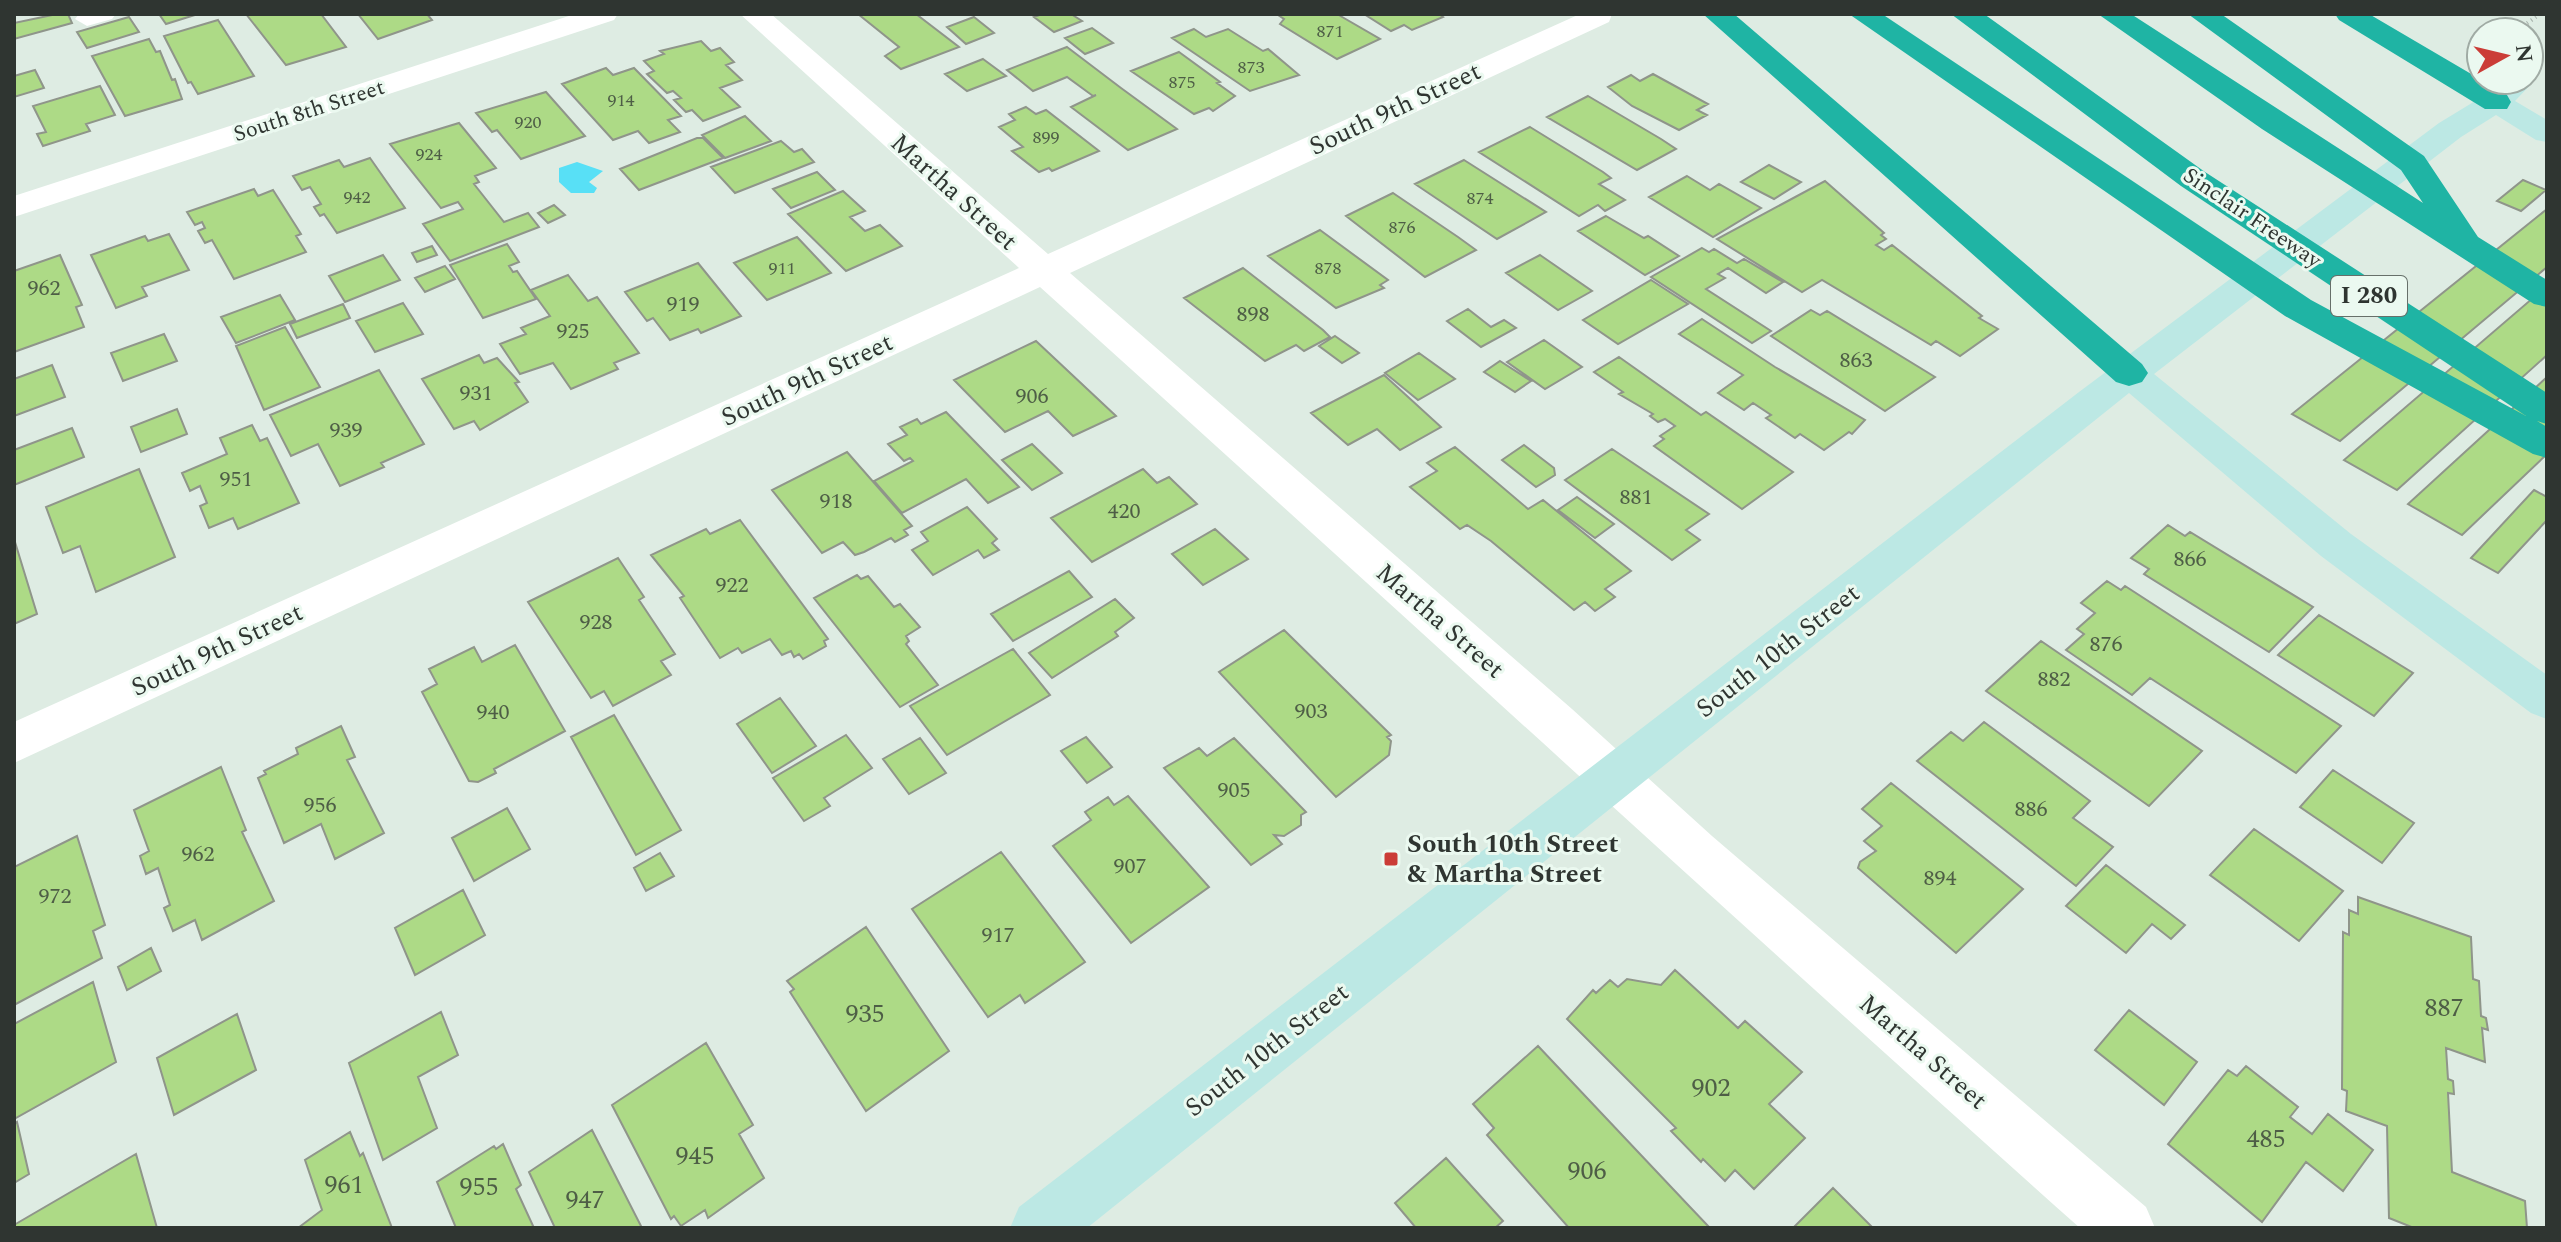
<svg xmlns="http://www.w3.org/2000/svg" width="2561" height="1242" font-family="Spectral,serif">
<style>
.water{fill:#58e0f6}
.building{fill:#adda86;stroke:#8f958a;stroke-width:2}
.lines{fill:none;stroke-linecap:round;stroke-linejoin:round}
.path{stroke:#a6b1aa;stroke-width:4;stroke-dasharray:1 4;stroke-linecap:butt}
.service{fill:#fff;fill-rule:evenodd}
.minor{fill:#fff;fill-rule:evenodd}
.secondary{fill:#bce8e4;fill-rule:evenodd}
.motorway{fill:#1fb4a4;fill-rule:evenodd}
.poi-dot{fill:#cb3d37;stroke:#ebf9f0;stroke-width:3}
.labels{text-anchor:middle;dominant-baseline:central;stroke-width:6;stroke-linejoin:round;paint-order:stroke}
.far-number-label{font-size:18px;fill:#4e5e46}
.far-street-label{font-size:22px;fill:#2f3531;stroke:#ebf9f0}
.number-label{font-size:22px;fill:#4e5e46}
.shield{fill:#ebf9f0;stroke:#67706a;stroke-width:2}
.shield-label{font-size:24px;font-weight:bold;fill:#2f3531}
.street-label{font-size:26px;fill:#2f3531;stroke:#ebf9f0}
.poi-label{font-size:26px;font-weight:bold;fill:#2f3531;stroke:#ebf9f0;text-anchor:start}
.near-number-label{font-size:26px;fill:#4e5e46}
</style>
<rect width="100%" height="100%" fill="#deece3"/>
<path class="water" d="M577,162L603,171L589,182L597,188L594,193H571L559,182V168Z"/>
<path class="building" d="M57,14H68L72,23L14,39V23Z
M159,14H198L166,24Z
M246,14H321L346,47L286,65Z
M358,14H427L432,20L378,39Z
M858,14H916L959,47L901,69L885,56L899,47Z
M1042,14H1071L1082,21L1054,32L1034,17Z
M1337,14L1380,39L1337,59L1280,24L1284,19L1278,15Z
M1364,14H1439L1443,17L1412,30L1404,25L1391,31Z
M129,17L139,32L87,48L77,32Z
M974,17L994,33L966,44L947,27Z
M218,20L254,76L198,94L191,82L188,83L164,36Z
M1092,28L1113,43L1085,54L1065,38Z
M1194,29L1206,37L1228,29L1263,51L1268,49L1299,75L1250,91L1172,38Z
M149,39L156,52L160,51L172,80L175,79L182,99L125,116L92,56Z
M701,41L711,51L720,48L734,62L726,65L742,80L720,88L740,107L703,121L692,110L686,112L674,100L681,98L673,91L667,93L647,74L654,71L644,61L664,54L660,51Z
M1067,47L1121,88L1177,129L1128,150L1071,107L1096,95L1093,96L1067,77L1033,91L1007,70Z
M1179,52L1220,82L1217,83L1235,96L1213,111L1209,108L1194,114L1131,71Z
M983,59L1006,76L967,91L945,74Z
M606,68L613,75L634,68L681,116L668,120L680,132L649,143L638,131L613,140L562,84Z
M35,70L44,88L14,97V76Z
M1653,74L1708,104L1697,110L1707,115L1679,130L1632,106L1608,87L1631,75L1640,81Z
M100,86L115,115L86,124L90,131L43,146L37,134L46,132L33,106Z
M546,92L585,136L521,159L497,130L492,132L476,113Z
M1588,96L1661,139L1676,149L1637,170L1547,117Z
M1026,107L1036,114L1046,110L1099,151L1052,171L1049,168L1039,172L1012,151L1023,147L999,127L1015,120L1009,114Z
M745,116L771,141L725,158L702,135Z
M459,123L496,168L475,176L479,182L474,184L504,222L528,213L539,227L450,261L423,224L463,209L458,202L441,208L390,144Z
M1530,127L1603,172L1611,178L1599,184L1625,200L1605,211L1598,205L1579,216L1479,152Z
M697,138H703L723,158L639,190L620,169Z
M781,141L794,152L802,149L814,162L735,193L711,167Z
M370,158L405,208L337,233L324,214L320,216L314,207L321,204L310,187L302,190L293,176L339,160L344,167Z
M1464,160L1546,212L1497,239L1415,184Z
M1769,165L1801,182L1774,199L1741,182Z
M817,172L835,190L791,208L773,189Z
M1687,176L1710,190L1719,184L1761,208L1713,237L1649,197Z
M2523,180L2546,190L2521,211L2497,201Z
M1825,181L1884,233L1881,235L1886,239L1876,245L1884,250L1892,245L1982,316L1979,318L1998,329L1960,356L1936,341L1931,345L1822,280L1802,292L1717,239Z
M254,189L258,196L273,190L301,234L296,236L306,252L234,279L212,240L205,243L198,231L205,228L202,222L195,225L187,212Z
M843,191L865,211L850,217L865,231L880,225L902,246L846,271L788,214Z
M1393,193L1458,237L1476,250L1425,277L1346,216Z
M554,205L565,215L548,223L538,213Z
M2547,209V267L2340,441L2292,414Z
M1606,216L1644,238L1648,236L1679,256L1645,275L1578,231Z
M1320,230L1388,280L1380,285L1384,288L1336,308L1268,256Z
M169,234L189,270L142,287L147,296L116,308L91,255L145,236L148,241Z
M797,237L831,273L767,300L734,263Z
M507,244L519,262L509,266L513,272L517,271L536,299L483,318L450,265Z
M432,246L437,255L417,262L412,253Z
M1702,248L1709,252L1714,249L1737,263L1744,259L1783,282L1766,293L1728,268L1718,274L1725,278L1706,289L1771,331L1752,343L1651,277Z
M60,255L82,305L76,307L84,327L14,352V271Z
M383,255L400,280L345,302L329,276Z
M1540,255L1592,291L1558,310L1506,273Z
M698,263L741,316L701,333L698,329L670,340L653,318L647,321L625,292Z
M445,266L455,279L425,292L415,278Z
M1243,268L1323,330L1330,337L1304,351L1296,345L1265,361L1184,298Z
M568,275L588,301L597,297L639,353L614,363L618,369L571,389L553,363L520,374L500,344L526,334L521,328L550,316L531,290Z
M1651,280L1688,304L1618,344L1583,320Z
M2547,286V355L2397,490L2344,460Z
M280,295L295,320L236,343L221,317Z
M403,303L423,334L375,352L356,321Z
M343,304L350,318L297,338L290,324Z
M1468,309L1491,327L1504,320L1516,328L1481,347L1447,321Z
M1811,310L1820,315L1827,311L1935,377L1885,411L1771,336Z
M1702,319L1775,367L1865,420L1852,434L1849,432L1824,450L1800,434L1795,438L1766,418L1771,415L1753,403L1744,410L1718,393L1743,375L1679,334Z
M285,327L320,387L264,410L236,346Z
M164,334L177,361L123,381L111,353Z
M1335,336L1359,353L1342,363L1319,346Z
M1544,340L1582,367L1545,389L1507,362Z
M1036,341L1116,416L1073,436L1048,411L1005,432L954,380Z
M1419,353L1455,379L1418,400L1385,373Z
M479,355L484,363L497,358L519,382L515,383L528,402L480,430L474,421L454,429L422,379Z
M1619,357L1701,415L1706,412L1793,472L1742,509L1654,446L1664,439L1660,436L1675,426L1665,419L1658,422L1650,416L1653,414L1619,394L1623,392L1594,372Z
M1500,361L1531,381L1515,392L1484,372Z
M52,365L65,397L14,416V379Z
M379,370L424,444L381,463L384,467L340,486L318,444L291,456L270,415Z
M1384,375L1441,427L1400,450L1377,429L1348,445L1311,413Z
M2547,377V454L2462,535L2408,504Z
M177,409L187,434L141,452L131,427Z
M946,412L1019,487L988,503L966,479L902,513L874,481L913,461L910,458L904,461L888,444L907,435L900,427L917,419L921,424Z
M252,425L260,441L267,438L299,503L238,529L233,518L209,528L200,506L207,503L200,486L190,491L182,473L227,454L220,438Z
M72,428L84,457L14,485V450Z
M1032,444L1062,473L1032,490L1002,460Z
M1524,445L1554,468L1555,475L1536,487L1502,460Z
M1455,447L1528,509L1543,500L1631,571L1605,589L1615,597L1595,611L1585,602L1574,610L1491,541L1467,525L1460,529L1410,487L1437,471L1427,463Z
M1612,449L1709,514L1686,530L1700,540L1672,560L1565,480Z
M847,452L912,526L904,530L908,535L895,542L891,538L864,552L855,555L843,542L822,553L772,490Z
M139,469L175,557L96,592L80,546L63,553L46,507Z
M1143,469L1157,483L1169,477L1197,504L1092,562L1051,518Z
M2534,490L2547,497V520L2498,573L2471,558Z
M1577,497L1614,524L1595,538L1558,510Z
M967,507L997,539L992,543L999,550L984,558L978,550L933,575L912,550L928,541L921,532Z
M740,520L828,639L824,641L826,646L803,659L799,654L794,657L791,651L782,655L770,639L742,653L738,648L720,658L680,598L684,596L651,555L706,529L710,534Z
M2168,525L2185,536L2190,532L2313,607L2269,652L2144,574L2149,569L2131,558Z
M1215,529L1248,559L1203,585L1172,554Z
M15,542L37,614L14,624V543Z
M618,558L644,597L639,600L675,654L661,661L671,675L613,706L604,691L591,698L528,602Z
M1069,571L1092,597L1013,641L991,614Z
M857,575L861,579L868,576L894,607L900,604L920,627L906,636L909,641L906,644L938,685L900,707L814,598Z
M2107,581L2121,590L2125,586L2341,726L2296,773L2150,678L2132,695L2066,650L2084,634L2077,629L2095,613L2081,603Z
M1115,599L1134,618L1115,632L1118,636L1052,678L1029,653Z
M2319,615L2413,673L2374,716L2278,655Z
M1284,630L1391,735L1387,737L1391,741L1389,755L1336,797L1219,672Z
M2041,641L2202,751L2149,806L1986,691Z
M515,645L565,731L494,769L496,773L478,782L469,781L422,692L437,684L429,669L474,647L482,662Z
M1013,649L1050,695L947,755L910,706Z
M780,698L816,746L772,773L737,724Z
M614,715L681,830L636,855L571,737Z
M1984,722L2090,801L2073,818L2113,847L2076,886L1917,761L1951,732L1963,741Z
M341,726L355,757L347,760L384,833L335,859L321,824L284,843L258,778L266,774L264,771L298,754L296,748Z
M846,735L872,768L824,798L830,806L804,821L773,778Z
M1086,737L1112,767L1087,783L1061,751Z
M920,738L946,773L909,794L883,759Z
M1234,738L1306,812L1301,815V825L1284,836L1274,835L1282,844L1251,865L1164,768L1199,748L1207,756Z
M221,767L246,830L242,832L274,901L202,940L195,920L173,931L164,908L170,905L158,868L146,874L140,856L149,851L134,810Z
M2333,770L2414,823L2382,863L2300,807Z
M1891,783L2023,889L1956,953L1858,868L1860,862L1876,851L1864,841L1882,826L1862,809Z
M1128,796L1209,887L1131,943L1053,846L1091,820L1085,812L1108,797L1114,805Z
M507,808L530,849L474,881L452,838Z
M2254,829L2343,891L2299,941L2210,875Z
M77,836L105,925L93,931L102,958L14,1005V867Z
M1001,852L1085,962L1025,1003L1020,995L988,1017L912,909Z
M660,853L674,876L646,891L634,868Z
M2106,865L2185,925L2171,939L2152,924L2126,953L2066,906Z
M463,890L485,935L415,975L395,928Z
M2358,897L2471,937L2473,979L2479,981L2481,1016L2486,1018L2488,1030L2482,1028L2485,1062L2446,1048L2448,1079L2453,1081L2454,1094L2448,1093L2452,1172L2525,1201L2527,1228H2414L2389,1218L2387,1126L2346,1111L2347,1091L2342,1089L2343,932L2349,935V910L2358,914Z
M866,927L949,1051L866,1111L790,992L794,989L787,981Z
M151,948L161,971L127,990L118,967Z
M1675,970L1738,1028L1745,1021L1802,1072L1769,1104L1805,1138L1754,1189L1735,1170L1725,1181L1703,1159L1701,1162L1671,1131L1676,1128L1567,1019L1593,990L1596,993L1610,980L1618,987L1627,979L1661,985Z
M93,982L116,1062L14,1119V1024Z
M2129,1010L2197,1062L2164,1105L2095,1050Z
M441,1012L458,1055L418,1077L437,1128L383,1160L349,1063Z
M237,1014L256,1070L174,1115L157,1058Z
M706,1043L753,1125L739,1134L764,1178L708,1218L705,1210L681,1226L674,1216L671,1219L612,1105Z
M1538,1046L1690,1207L1710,1228H1569L1487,1135L1494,1128L1473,1104Z
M2246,1066L2298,1107L2290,1117L2312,1134L2328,1114L2373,1150L2343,1191L2306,1162L2262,1222L2168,1144L2228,1070L2237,1076Z
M17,1122L29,1174L14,1183V1124Z
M592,1130L642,1228H555L529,1172Z
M350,1132L360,1156L363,1153L392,1228H298L322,1210L305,1160Z
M503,1144L521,1185L516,1189L534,1228H456L437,1182L494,1146L496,1149Z
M136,1154L157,1228H14V1225Z
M1446,1158L1503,1221L1495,1228H1416L1395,1203Z
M1833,1188L1873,1228H1793Z"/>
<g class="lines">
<path class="path" d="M2515,32L2540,14"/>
<path class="service" d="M79,14H116L112,19L87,26L75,19Z"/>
<path class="minor" d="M575,14H618L614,20L14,217V196Z
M740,14H771L1048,254L1580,14H1612L1609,22L1070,273L1572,709L1712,836L2146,1207L2155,1228H2080C1731,917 1388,600 1040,287L14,763V722L1019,268Z"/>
<path class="secondary" d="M2529,73L2535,80L2515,101L2547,120V142L2536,140L2496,115L2461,137L2154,374L2351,534L2547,675V719L2531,713L2321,556L2129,393L1087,1228H1010L1019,1207L2079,392L2439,123L2485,95L2502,80H2529Z"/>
<path class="motorway" d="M1703,14H1734L2142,364L2148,373L2142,382L2129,386L2116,382Z
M1849,14H1882L2311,300L2526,416L2181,186L1951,14H1984L2205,172L2547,393V424L2537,421L2547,427V458L2533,454L2285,316Z
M2098,14H2131L2423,203L2401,170L2188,14H2221L2424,156L2478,237L2547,280V307L2534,304L2262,129Z
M2335,14H2369L2507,95L2511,102L2507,109H2485L2339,20Z"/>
</g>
<rect class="poi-dot" x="1383" y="851" width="16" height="16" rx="4"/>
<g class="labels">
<g class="far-number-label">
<text x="1330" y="31">871</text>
<text x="1251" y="67">873</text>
<text x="1182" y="82">875</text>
<text x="621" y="100">914</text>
<text x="528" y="122">920</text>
<text x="1046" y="137">899</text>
<text x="429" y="154">924</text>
<text x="357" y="197">942</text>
<text x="1480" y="198">874</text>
<text x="1402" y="227">876</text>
<text x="782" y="268">911</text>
<text x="1328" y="268">878</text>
</g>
<g class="far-street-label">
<text transform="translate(309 111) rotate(-18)">South 8th Street</text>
<text transform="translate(2252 218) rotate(34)">Sinclair Freeway</text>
</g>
<g class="number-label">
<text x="44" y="288">962</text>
<text x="683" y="304">919</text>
<text x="1253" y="314">898</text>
<text x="573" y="331">925</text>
<text x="1856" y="360">863</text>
<text x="476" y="393">931</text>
<text x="1032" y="396">906</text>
<text x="346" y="430">939</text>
<text x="236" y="479">951</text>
<text x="1636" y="497">881</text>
<text x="836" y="501">918</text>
<text x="1124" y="511">420</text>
<text x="2190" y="559">866</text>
<text x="732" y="585">922</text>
<text x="596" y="622">928</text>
<text x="2106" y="644">876</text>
<text x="2054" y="679">882</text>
<text x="1311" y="711">903</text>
<text x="493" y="712">940</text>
<text x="1234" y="790">905</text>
<text x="320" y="805">956</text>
<text x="2031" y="809">886</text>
<text x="198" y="854">962</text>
<text x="1130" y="866">907</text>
<text x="1940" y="878">894</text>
<text x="55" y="896">972</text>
<text x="998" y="935">917</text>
</g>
<rect class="shield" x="2331" y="276" width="76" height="40" rx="6"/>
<g class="shield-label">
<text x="2369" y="296">I 280</text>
</g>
<g class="street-label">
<text transform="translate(1395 109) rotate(-25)">South 9th Street</text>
<text transform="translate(954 192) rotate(42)">Martha Street</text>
<text transform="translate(807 380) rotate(-25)">South 9th Street</text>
<text transform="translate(1440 621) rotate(41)">Martha Street</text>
<text transform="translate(217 650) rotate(-25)">South 9th Street</text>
<text transform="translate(1778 651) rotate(-38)">South 10th Street</text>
<text transform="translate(1267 1050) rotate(-38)">South 10th Street</text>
<text transform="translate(1923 1052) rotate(41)">Martha Street</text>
</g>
<g class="poi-label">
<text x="1407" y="844">South 10th Street<tspan x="1407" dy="30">&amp; Martha Street</tspan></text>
</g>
<g class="near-number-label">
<text x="2444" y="1008">887</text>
<text x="865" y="1014">935</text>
<text x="1711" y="1088">902</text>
<text x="2266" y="1139">485</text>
<text x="695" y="1156">945</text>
<text x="1587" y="1171">906</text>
<text x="344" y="1185">961</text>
<text x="479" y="1187">955</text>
<text x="585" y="1200">947</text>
</g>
</g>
<rect width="2561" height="1242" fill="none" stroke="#2f3531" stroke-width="32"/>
<g transform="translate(2505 56) rotate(82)"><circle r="38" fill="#ebf9f0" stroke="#a0aba4" stroke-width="2"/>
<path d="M0-6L14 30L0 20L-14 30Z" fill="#cb3d37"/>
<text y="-12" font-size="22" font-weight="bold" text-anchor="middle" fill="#2f3531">N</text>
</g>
</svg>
